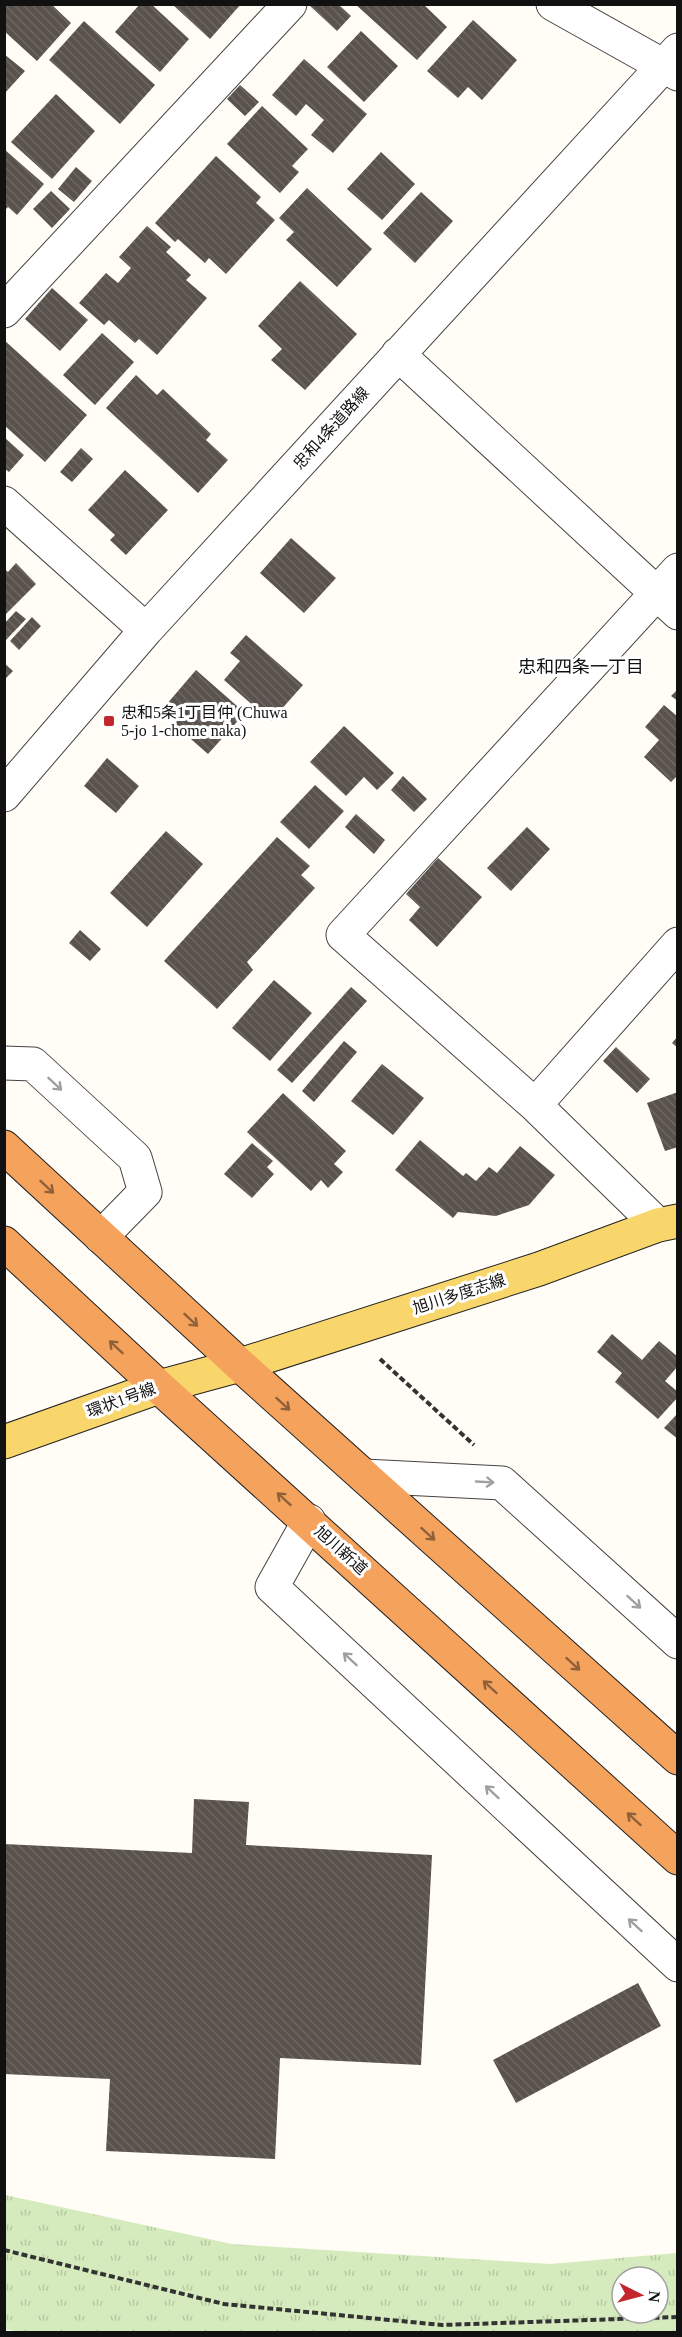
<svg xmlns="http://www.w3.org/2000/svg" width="682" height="2337" font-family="'Times New Roman','Noto Sans JP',serif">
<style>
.grass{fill:url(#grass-tufts);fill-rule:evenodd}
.building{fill:url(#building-back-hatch)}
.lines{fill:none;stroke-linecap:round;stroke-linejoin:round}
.street-casing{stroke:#444;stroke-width:35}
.primary-casing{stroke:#222;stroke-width:35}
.highway-casing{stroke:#222;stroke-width:35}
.path{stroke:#333;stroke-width:4;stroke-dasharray:6 3;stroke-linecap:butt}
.street{stroke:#fff;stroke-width:33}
.primary{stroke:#f9d66b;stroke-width:33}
.highway{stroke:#f5a25d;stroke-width:33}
.oneway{stroke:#a0a0a0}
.oneway2{stroke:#8e613b}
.poi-dot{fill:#c4262e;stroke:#fff;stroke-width:2}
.labels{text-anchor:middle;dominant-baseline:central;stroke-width:6;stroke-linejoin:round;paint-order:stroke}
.street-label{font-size:16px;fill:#111;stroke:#fff}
.poi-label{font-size:16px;fill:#111;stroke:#fff;text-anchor:start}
.neighbourhood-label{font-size:18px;fill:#111;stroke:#fff}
</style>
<defs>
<pattern id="grass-tufts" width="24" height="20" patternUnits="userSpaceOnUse" patternTransform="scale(1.5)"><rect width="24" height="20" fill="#d5ebbd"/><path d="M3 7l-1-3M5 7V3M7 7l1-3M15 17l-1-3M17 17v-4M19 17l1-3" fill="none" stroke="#b6c8a1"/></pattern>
<pattern id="building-back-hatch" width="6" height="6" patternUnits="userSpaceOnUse" patternTransform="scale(1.5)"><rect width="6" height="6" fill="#5a524d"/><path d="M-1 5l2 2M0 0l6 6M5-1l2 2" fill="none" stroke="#6d6662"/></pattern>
</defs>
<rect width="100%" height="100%" fill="#fffdf5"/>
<path class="grass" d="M5,2195L232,2244L550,2264L677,2253V2332H19L5,2329ZM622,2277H658V2313H622Z"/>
<path class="building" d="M4,4H51L71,23L37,61L4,31Z
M140,4H151L189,39L160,72L115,32Z
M172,4H241L210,39Z
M308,4H338L351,16L337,31Z
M355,4H423L447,27L417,60Z
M473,20L517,60L482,100L468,87L458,98L427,71Z
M84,21L155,85L120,124L49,60Z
M361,31L398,66L364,102L327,67Z
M4,54L25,71L4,94Z
M304,59L367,114L333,153L311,135L324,120L306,104L296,116L272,95Z
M240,85L259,102L245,116L227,99Z
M56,94L95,131L52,179L11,142Z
M262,106L308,149L292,166L299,172L280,193L227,144Z
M4,149L44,184L17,215L8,207L4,211Z
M381,152L415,184L382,220L347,189Z
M216,156L261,197L256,203L275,220L226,274L209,258L205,263L178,239L175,242L155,223Z
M76,167L92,181L74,202L58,189Z
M307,188L372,249L337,287L286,240L294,232L279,218Z
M51,191L70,209L52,228L33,209Z
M421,192L453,221L415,263L383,233Z
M147,226L171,247L166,252L191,275L186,280L207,298L157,355L139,339L135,343L109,320L104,325L79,303L106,273L118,283L131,268L119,257Z
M300,281L357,334L305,390L271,360L282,349L258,326Z
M52,288L88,320L60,351L25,319Z
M102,333L134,362L95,405L63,375Z
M4,340L87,415L45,462L4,425Z
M136,375L157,395L163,389L211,434L206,440L228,460L198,493L106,408Z
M4,437L24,455L9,472L4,468Z
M81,448L93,459L72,482L60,472Z
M125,470L168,510L126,555L110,540L115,535L88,510Z
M291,538L336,578L304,613L260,573Z
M16,563L36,584L4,616V569L8,572Z
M16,611L26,619L4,642V624Z
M32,617L41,626L19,650L10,641Z
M246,635L303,685L271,721L224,680L240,661L230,653Z
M4,663L13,671L4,680Z
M196,670L245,713L208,754L160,712Z
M678,689V701L671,696Z
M664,705L678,717V775L671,782L644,757L659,740L645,727Z
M344,726L394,773L377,790L364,777L346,796L310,762Z
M107,758L139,786L116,813L84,786Z
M403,776L427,799L414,812L391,790Z
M315,785L344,811L309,849L280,822Z
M356,814L385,840L374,854L345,827Z
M527,827L550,849L511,891L487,868Z
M166,831L203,864L147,927L110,893Z
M277,837L310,866L301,875L315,888L247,962L253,970L217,1009L164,961Z
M438,858L482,897L437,947L409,920L420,907L406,894Z
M80,930L101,949L90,961L69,943Z
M274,980L312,1013L270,1061L232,1028Z
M351,987L367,1001L292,1083L277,1070Z
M678,1036V1048L672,1043Z
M344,1041L357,1052L314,1102L302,1091Z
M616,1047L650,1079L637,1093L603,1061Z
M382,1064L424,1098L393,1135L351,1101Z
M678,1092V1147L665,1151L647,1103Z
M283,1093L346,1151L334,1164L343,1172L328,1188L321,1180L311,1191L247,1132Z
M420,1140L463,1176L466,1173L476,1181L489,1167L497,1173L520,1146L555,1175L529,1205L496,1216L458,1212L453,1218L395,1170Z
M252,1143L273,1161L267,1167L274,1174L252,1198L224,1174Z
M612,1334L642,1360L659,1341L678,1357V1366L665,1381L678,1392V1397L658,1419L615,1382L622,1373L597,1352Z
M678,1413V1439L664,1428Z
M194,1799L249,1802L246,1845L432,1855L421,2065L280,2058L275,2159L106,2151L110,2079L4,2074V1844L192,1853Z
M638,1983L661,2026L516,2103L493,2060Z"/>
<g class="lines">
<defs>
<path id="street" d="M553,4L678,74
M4,311L290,4
M398,354L678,613
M4,503L146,630
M4,795L146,630L678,50
M4,1063L33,1064L135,1158L145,1192L101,1237
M535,1105L678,944
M658,1225L535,1105L343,935L678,570
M364,1476L502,1483L678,1642
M309,1521L272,1587L678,1965"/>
<path id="primary" d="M4,1442L159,1387L240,1365L539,1269L658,1225L678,1221"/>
<path id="highway" d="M4,1147L240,1365L678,1758
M4,1243L159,1387L678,1858"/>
</defs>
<use href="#street" class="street-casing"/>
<use href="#primary" class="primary-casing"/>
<use href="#highway" class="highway-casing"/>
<path class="path" d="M380,1359L474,1445
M4,2250L224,2304L442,2325L678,2317"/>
<use href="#street" class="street"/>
<use href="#primary" class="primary"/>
<use href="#highway" class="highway"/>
</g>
<defs><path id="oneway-shaft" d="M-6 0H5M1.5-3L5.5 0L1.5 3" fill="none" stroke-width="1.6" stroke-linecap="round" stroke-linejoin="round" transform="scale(1.5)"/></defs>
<g class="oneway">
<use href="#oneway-shaft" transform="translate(55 1084) rotate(43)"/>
<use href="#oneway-shaft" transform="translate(485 1482) rotate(3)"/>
<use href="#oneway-shaft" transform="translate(634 1602) rotate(42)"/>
<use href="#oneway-shaft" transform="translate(350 1659) rotate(-137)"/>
<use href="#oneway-shaft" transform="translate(492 1792) rotate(-137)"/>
<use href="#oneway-shaft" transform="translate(635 1925) rotate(-137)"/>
</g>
<g class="oneway2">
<use href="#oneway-shaft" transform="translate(47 1187) rotate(43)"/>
<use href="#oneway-shaft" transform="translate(191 1320) rotate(43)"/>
<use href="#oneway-shaft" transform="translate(116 1347) rotate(-137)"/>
<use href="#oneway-shaft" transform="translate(283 1404) rotate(42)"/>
<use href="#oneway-shaft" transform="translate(284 1499) rotate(-138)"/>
<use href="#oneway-shaft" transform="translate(428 1534) rotate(42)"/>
<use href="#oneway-shaft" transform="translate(573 1664) rotate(42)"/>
<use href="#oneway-shaft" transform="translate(490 1687) rotate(-138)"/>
<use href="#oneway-shaft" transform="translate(634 1819) rotate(-138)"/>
</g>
<rect class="poi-dot" x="103" y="715" width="12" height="12" rx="3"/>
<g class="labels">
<g class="street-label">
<text transform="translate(331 428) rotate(-48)">忠和4条道路線</text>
<text transform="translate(459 1294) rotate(-18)">旭川多度志線</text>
<text transform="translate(121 1400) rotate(-20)">環状1号線</text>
<text transform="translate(341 1550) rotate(42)">旭川新道</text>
</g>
<g class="poi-label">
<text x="121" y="712">忠和5条1丁目仲 (Chuwa<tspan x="121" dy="18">5-jo 1-chome naka)</tspan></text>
</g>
<g class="neighbourhood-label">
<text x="581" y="667">忠和四条一丁目</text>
</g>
</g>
<rect width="682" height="2337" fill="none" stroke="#111111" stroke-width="12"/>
<g transform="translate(640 2295) rotate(96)"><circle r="28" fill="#ffffff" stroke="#a0a0a0" stroke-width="1.5"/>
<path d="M0-4.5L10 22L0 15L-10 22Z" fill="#c4262e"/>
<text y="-9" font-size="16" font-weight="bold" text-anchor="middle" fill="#111111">N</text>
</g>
</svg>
